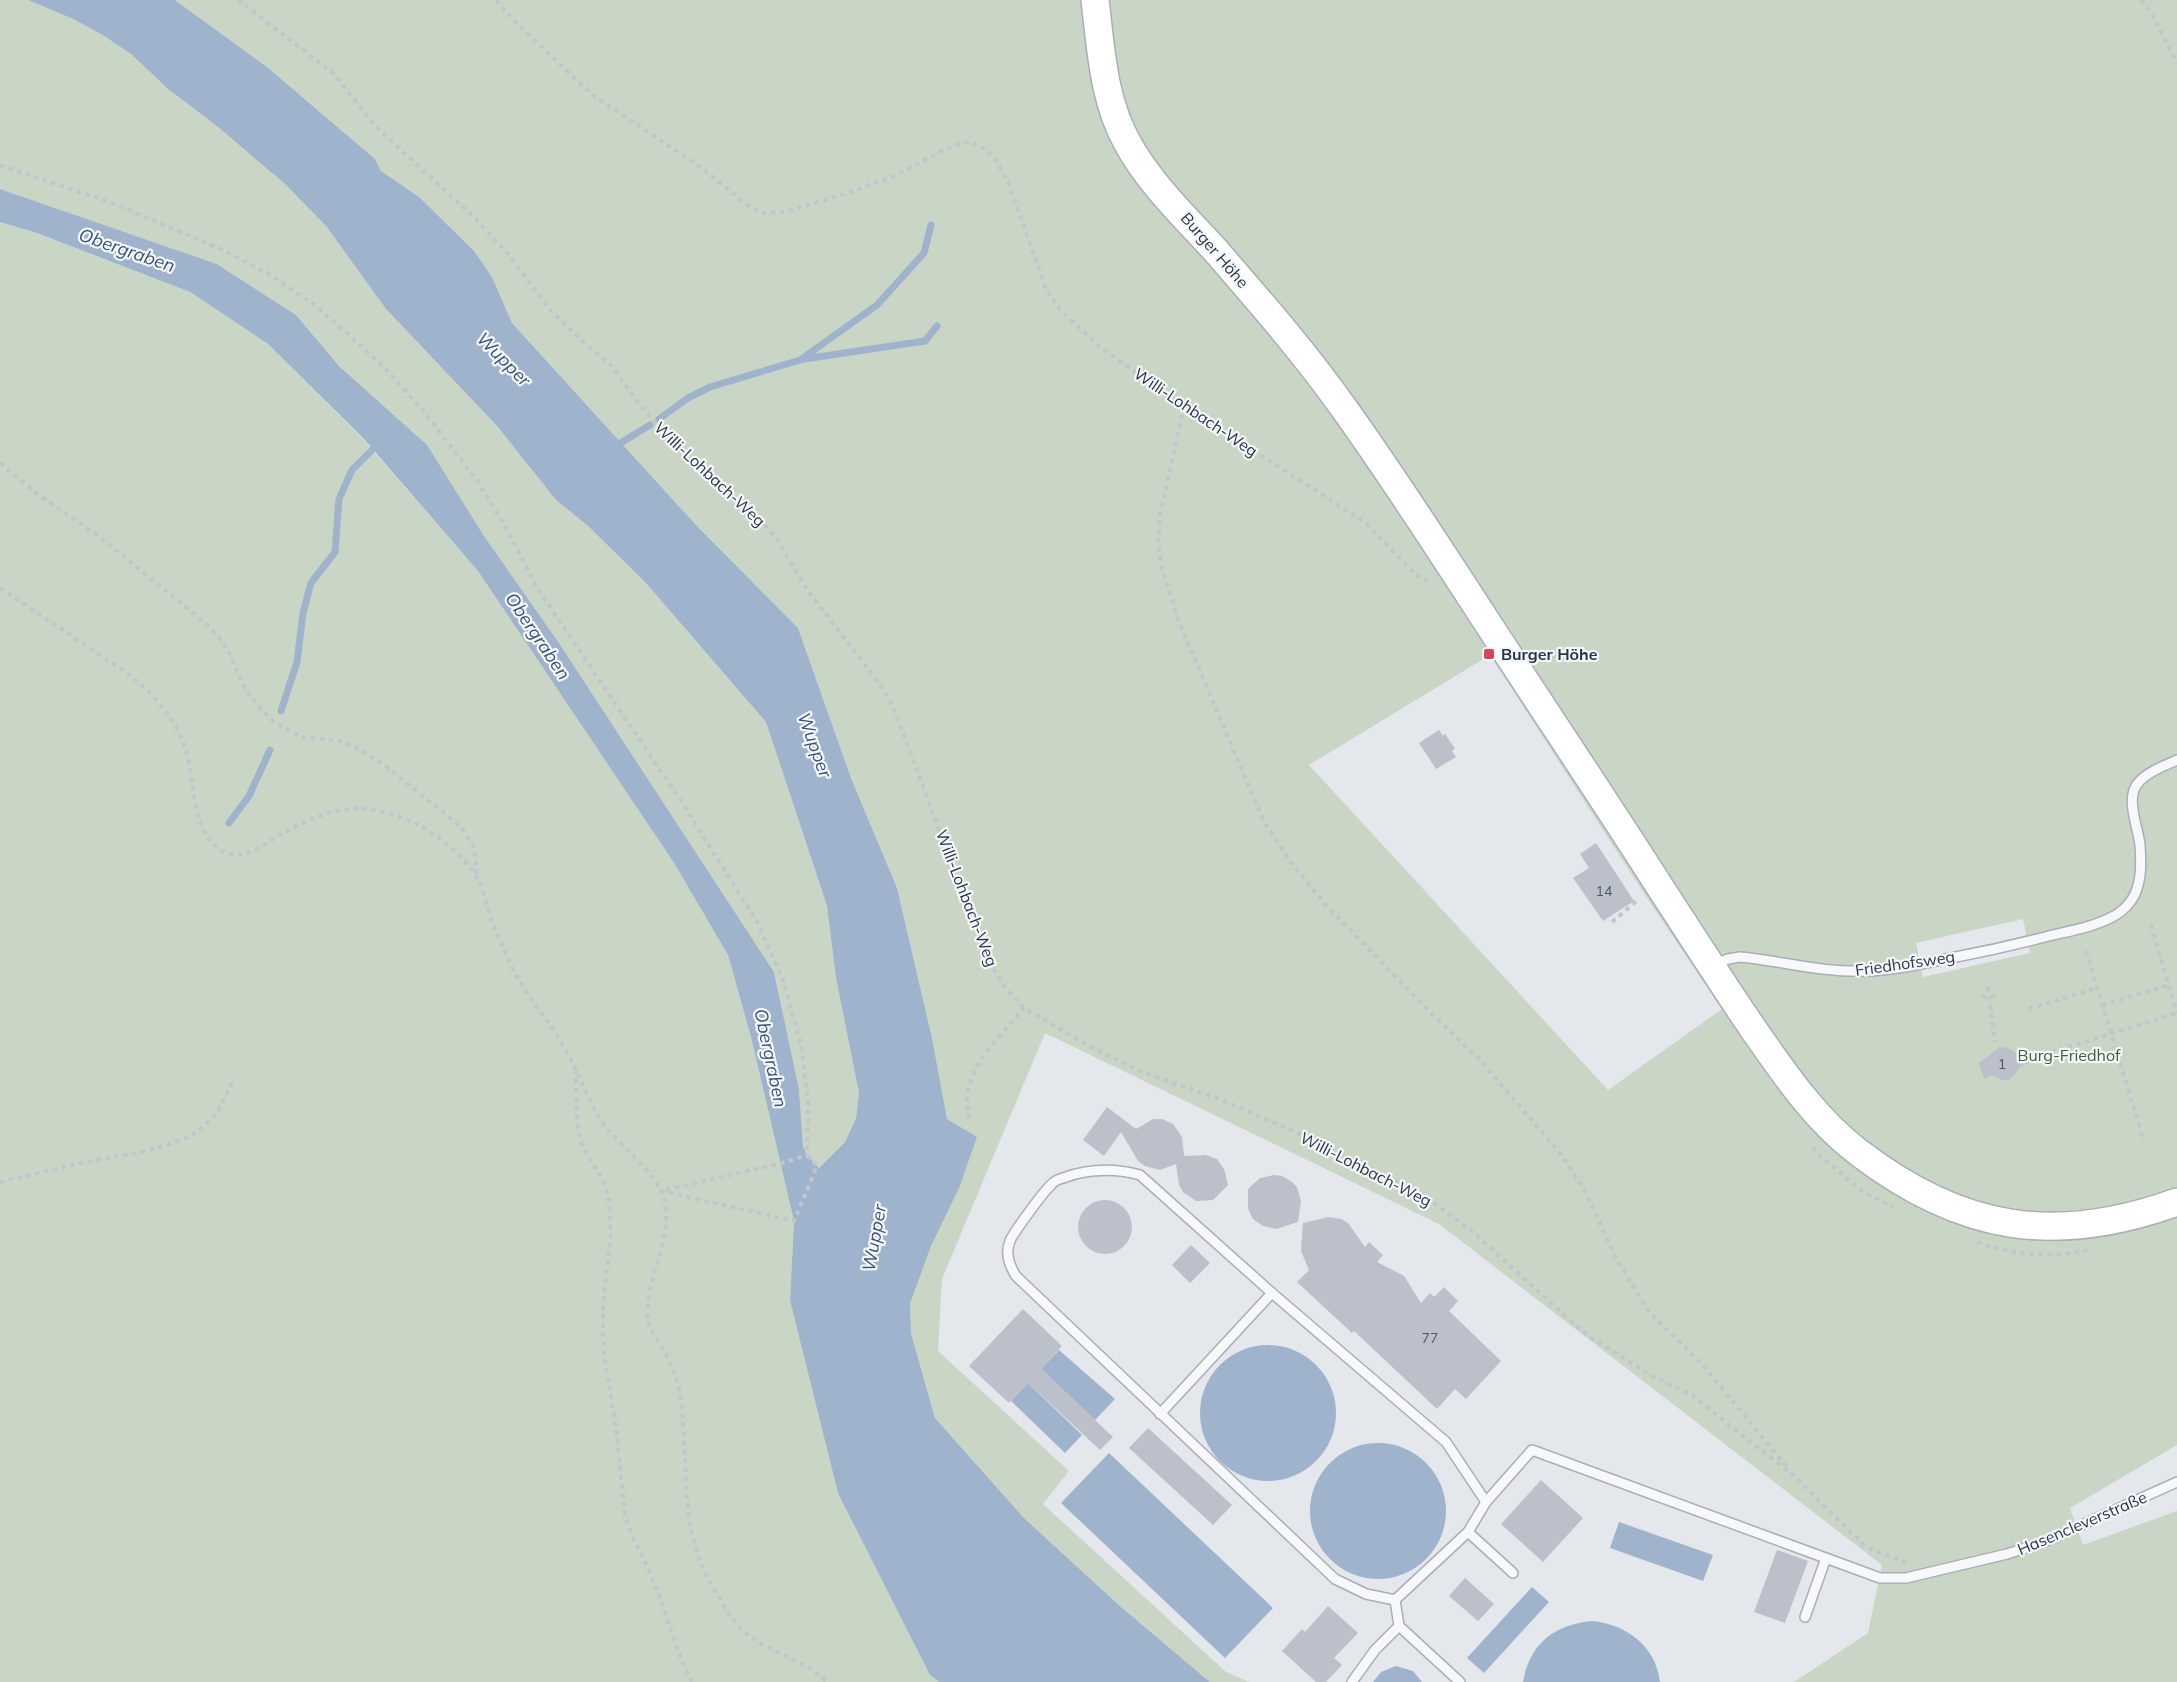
<svg xmlns="http://www.w3.org/2000/svg" width="2177" height="1682" font-family="Mulish,sans-serif">
<style>
.green{fill:#c9d6c5;fill-rule:evenodd}
.water{fill:#9fb4cc}
.lines{fill:none;stroke-linecap:round;stroke-linejoin:round}
.stream{stroke:#9fb4cc;stroke-width:7}
.building{fill:#bbc0ca}
.service-casing{stroke:#a9aeb7;stroke-width:12}
.secondary-casing{stroke:#a9aeb7;stroke-width:30}
.path{stroke:#c2c5cb;stroke-width:4;stroke-dasharray:4.5 4.5;stroke-linecap:butt}
.service{stroke:#f7f8fa;stroke-width:9}
.secondary{stroke:#fff;stroke-width:27}
.poi-dot{fill:#d1495b;stroke:#f4f6f9;stroke-width:2}
.labels{text-anchor:middle;dominant-baseline:central;stroke-width:4.5;stroke-linejoin:round;paint-order:stroke}
.number-label{font-size:14px;fill:#4f5766}
.street-label{font-size:16px;fill:#2b3445;stroke:#f4f6f9}
.poi-label{font-size:16px;font-weight:bold;fill:#2b3445;stroke:#f4f6f9;text-anchor:start}
.park-label{font-size:16px;fill:#3f6138;stroke:#f4f6f9}
.water-label{font-size:18px;font-style:italic;fill:#34527a;stroke:#f4f6f9}
</style>
<rect width="100%" height="100%" fill="#e4e7ec"/>
<path class="green" d="M0,0H28L73,19L101,34L131,54L168,89L218,127L285,184L326,226L386,309L497,426L556,500L588,526L645,582L766,722L827,906L836,978L859,1093L856,1118L845,1142L819,1168L807,1155L803,1146L799,1089L774,972L559,643L482,533L296,315L217,264L0,189Z
M175,0H2177V1445L2070,1508L2083,1545L2177,1511V1682H1794L1868,1633L1882,1565L1439,1224L1045,1033L942,1279L938,1351L1069,1471L1043,1504L1226,1672L1249,1682H1210L1121,1607L1024,1518L935,1418L911,1333L910,1304L931,1246L977,1137L947,1120L932,1038L897,888L851,778L798,628L696,525L512,323L492,277L419,197L380,171L375,159L267,67ZM1490,655L1645,895L1722,1009L1608,1090L1309,765ZM2023,919L2030,953L1923,977L1916,943Z
M0,222L37,233L190,292L268,344L362,438L478,571L674,863L728,955L751,1037L794,1221L790,1300L930,1675L939,1682H0Z"/>
<path class="water" d="M28,0H175L267,67L375,159L381,171L419,197L474,251L492,277L512,323L696,525L798,628L851,778L897,888L932,1038L947,1119L977,1137L959,1188L931,1246L910,1304L911,1333L935,1418L1024,1518L1121,1607L1210,1682H939L930,1675L838,1493L790,1300L794,1221L751,1037L728,955L674,863L478,571L363,438L268,344L190,292L37,233L0,222V189L217,264L296,315L340,367L427,445L482,533L559,643L774,972L799,1089L803,1146L807,1155L819,1168L845,1142L856,1118L859,1093L836,978L827,906L766,722L645,582L588,526L556,500L497,426L386,309L326,226L285,184L218,127L168,89L131,54L101,34L73,19Z
M1200 1413a68 68 0 1 1 136 0a68 68 0 1 1-136 0Z
M1059,1350L1115,1399L1095,1420L1041,1369Z
M1028,1383L1082,1435L1065,1453L1011,1401Z
M1310 1511a68 68 0 1 1 136 0a68 68 0 1 1-136 0Z
M1109,1453L1273,1608L1225,1658L1061,1503Z
M1619,1522L1713,1555L1703,1581L1610,1548Z
M1532,1587L1549,1602L1484,1673L1467,1658Z
M1592,1621C1626,1624 1656,1646 1660,1682H1523C1530,1643 1554,1625 1592,1621Z
M1396,1666L1413,1671L1422,1682H1373L1381,1672Z"/>
<g class="lines">
<path class="stream" d="M804,359L925,341L937,326
M659,419L688,398L710,387L800,360L877,305L924,253L931,225
M614,447L650,425
M281,711L297,662L303,613L311,583L335,552L339,499L352,470L377,445
M229,823L249,796L270,750"/>
</g>
<path class="building" d="M1439,730L1443,736L1445,734L1455,749L1452,751L1456,757L1436,769L1419,743Z
M1596,843L1634,901L1603,921L1573,878L1589,868L1580,854Z
M2000,1047L2008,1048L2030,1062L2019,1068L2015,1075L2008,1080H2002L1991,1075L1984,1079L1979,1063Z
M1107,1107L1136,1129L1153,1119H1162L1173,1124L1182,1137L1184,1156L1206,1155L1217,1159L1224,1169L1228,1185L1213,1200L1196,1201L1183,1192L1179,1185L1176,1164L1160,1170L1145,1166L1138,1161L1121,1132L1104,1156L1083,1140Z
M1274,1175L1282,1176L1292,1182L1297,1187L1301,1201L1298,1222L1276,1229L1263,1226L1253,1219L1248,1209V1189L1260,1178Z
M1078 1227a27 27 0 1 1 54 0a27 27 0 1 1-54 0Z
M1329,1217L1341,1219L1348,1223L1365,1247L1369,1242L1383,1255L1377,1262L1404,1276L1421,1303L1430,1293L1434,1297L1444,1287L1458,1301L1449,1311L1501,1361L1466,1399L1455,1389L1437,1409L1354,1331L1352,1333L1297,1282L1309,1270L1301,1251L1303,1223Z
M1191,1245L1210,1263L1190,1283L1172,1265Z
M1023,1309L1062,1346L1041,1369L1113,1437L1100,1450L1028,1383L1009,1403L969,1366Z
M1148,1428L1232,1505L1213,1525L1129,1448Z
M1541,1480L1583,1518L1543,1562L1501,1524Z
M1777,1550L1808,1561L1785,1623L1754,1612Z
M1465,1578L1494,1604L1478,1621L1449,1596Z
M1328,1606L1358,1633L1334,1658L1342,1665L1326,1682H1316L1282,1651L1302,1629L1305,1632Z"/>
<g class="lines">
<defs>
<path id="service" d="M1714,965L1728,959L1740,957C1782,961 1824,973 1866,971C1896,970 1926,963 1956,957C1987,951 2018,944 2049,936C2070,931 2094,927 2114,916C2122,912 2131,903 2135,894C2142,878 2141,861 2140,845C2138,827 2125,798 2138,783C2147,772 2164,766 2177,760
M1160,1414L1272,1293
M1486,1502L1446,1442L1272,1293L1140,1175C1114,1168 1088,1169 1063,1178C1059,1179 1053,1182 1051,1185C1044,1191 1013,1233 1010,1241C1005,1253 1009,1265 1016,1276L1335,1579L1366,1594L1395,1600L1468,1532L1486,1502L1532,1450L1880,1578H1906L2007,1554L2044,1542L2177,1482
M1468,1532L1513,1573
M1395,1600L1399,1626L1460,1682
M1805,1617L1826,1558
M1352,1682L1375,1650L1399,1626"/>
<path id="secondary" d="M1095,0C1101,49 1103,100 1128,144C1150,184 1185,217 1216,251C1260,302 1304,352 1343,407C1397,482 1447,561 1498,639C1552,722 1607,804 1660,887C1692,936 1723,985 1756,1033C1786,1076 1816,1120 1858,1152C1961,1231 2055,1246 2177,1202"/>
</defs>
<use href="#service" class="service-casing"/>
<use href="#secondary" class="secondary-casing"/>
<path class="path" d="M238,0L333,73L378,129L474,217L507,253L551,311L582,341L610,364L640,405L677,448L763,523L776,538L808,591L875,678L892,704L981,941L992,966L1005,988L1024,1008L1089,1046L1142,1072L1222,1100L1302,1135L1388,1177L1434,1203L1474,1233L1583,1332L1650,1375L1693,1396L1753,1444L1790,1472L1863,1544L1872,1550L1907,1562
M496,0L521,28L594,96L702,168L747,205L763,213L785,212L854,191L894,176L952,146L970,142L981,146L994,157L1008,182L1046,289L1060,310L1100,347L1184,406L1366,523L1415,574L1427,581H1432
M2141,0L2151,13L2177,63
M0,165L115,204L223,250L269,274L313,304L347,333L386,369L425,413L476,479L508,531L536,586L681,801L757,922L782,977L801,1044L808,1103L807,1155
M1184,406L1160,515L1158,542L1161,565L1178,619L1264,822L1293,865L1327,906L1426,1008L1478,1058L1561,1154L1585,1191L1617,1260L1650,1313L1702,1364L1787,1467
M0,463L40,496L96,534L198,617L215,633L227,648L245,688L259,707L273,721L301,737L340,741L359,749L388,768L450,818L463,830L474,847L477,878
M0,588L127,673C153,693 176,719 186,750C196,781 190,832 222,851C229,855 240,856 248,853C260,849 271,840 281,834C301,823 325,812 348,809C368,806 393,814 412,822C433,830 466,858 477,878C484,891 487,906 491,919C497,935 504,950 511,965C525,995 548,1019 564,1047C577,1069 586,1094 598,1116C615,1145 658,1170 665,1202C673,1238 643,1285 648,1320C650,1333 661,1343 666,1354C675,1371 679,1387 682,1406L688,1512L691,1531L701,1564L711,1584L729,1614L744,1632L760,1643L813,1670L827,1682
M1612,922L1639,899
M2151,925L2177,1013
M2086,951L2144,1142
M1988,987L1995,1042
M1982,997L1998,995
M2102,1005L2169,985
M2029,1009L2097,988
M2042,1055L2177,1013
M576,1070L577,1124L582,1145L603,1181L608,1195L610,1211L611,1233L603,1304V1330L604,1354L616,1428L625,1514C630,1537 644,1556 652,1578C667,1612 674,1649 692,1682
M969,1119C968,1110 966,1100 968,1091C974,1059 1004,1032 1024,1008
M1813,1147L1817,1153L1863,1192L1893,1207
M807,1155L817,1166L794,1221L661,1191L782,1163Z
M0,1182L80,1163L147,1151L190,1137L216,1115L233,1081
M1977,1242C2010,1254 2053,1259 2088,1250"/>
<use href="#service" class="service"/>
<use href="#secondary" class="secondary"/>
</g>
<rect class="poi-dot" x="1483" y="648" width="12" height="12" rx="3"/>
<g class="labels">
<g class="number-label">
<text x="1604" y="891">14</text>
<text x="2002" y="1064">1</text>
<text x="1430" y="1338">77</text>
</g>
<g class="street-label">
<text transform="translate(1215 250) rotate(49)">Burger Höhe</text>
<text transform="translate(1196 412) rotate(34)">Willi-Lohbach-Weg</text>
<text transform="translate(710 474) rotate(43)">Willi-Lohbach-Weg</text>
<text transform="translate(967 898) rotate(69)">Willi-Lohbach-Weg</text>
<text transform="translate(1905 963) rotate(-8)">Friedhofsweg</text>
<text transform="translate(1366 1169) rotate(27)">Willi-Lohbach-Weg</text>
<text transform="translate(2082 1523) rotate(-23)">Hasencleverstraße</text>
</g>
<g class="poi-label">
<text x="1501" y="654">Burger Höhe</text>
</g>
<g class="park-label">
<text x="2069" y="1055">Burg-Friedhof</text>
</g>
<g class="water-label">
<text transform="translate(127 250) rotate(19)">Obergraben</text>
<text transform="translate(504 359) rotate(45)">Wupper</text>
<text transform="translate(538 636) rotate(56)">Obergraben</text>
<text transform="translate(815 745) rotate(70)">Wupper</text>
<text transform="translate(771 1058) rotate(78)">Obergraben</text>
<text transform="translate(874 1238) rotate(-80)">Wupper</text>
</g>
</g>
</svg>
